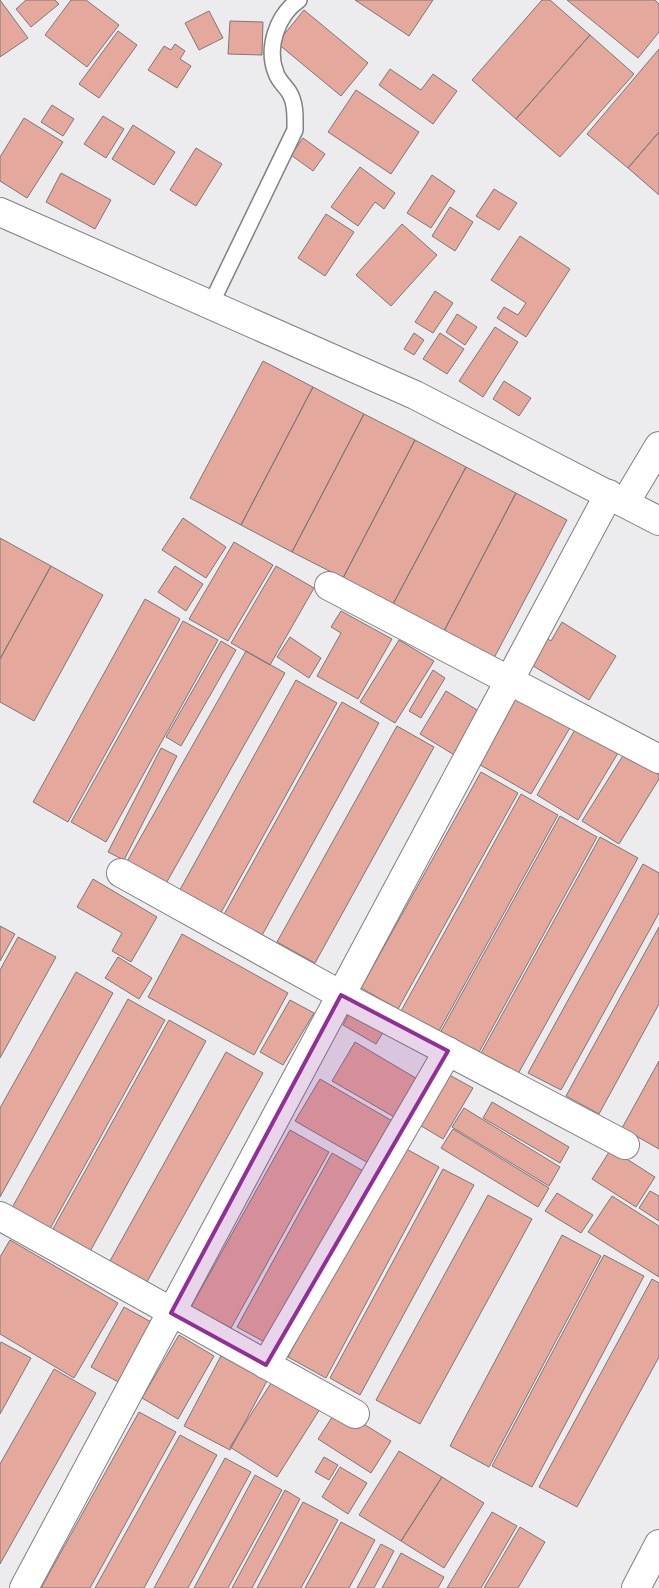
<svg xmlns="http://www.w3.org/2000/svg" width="659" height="1588" font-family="Barlow,sans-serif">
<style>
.building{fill:#e5a89c;stroke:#7b7877}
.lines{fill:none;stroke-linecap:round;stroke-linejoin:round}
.lane-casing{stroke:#808083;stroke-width:18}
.street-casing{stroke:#808083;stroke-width:30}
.secondary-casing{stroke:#808083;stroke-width:30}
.lane{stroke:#fff;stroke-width:15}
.street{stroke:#fff;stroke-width:28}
.secondary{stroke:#fff;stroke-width:28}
.marked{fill:#902f97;fill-opacity:0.2;stroke:#902f97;stroke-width:4;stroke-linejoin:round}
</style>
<rect width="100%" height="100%" fill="#ececef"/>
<path class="building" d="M0,0L28,38L0,57Z
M26,0H55L59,4L31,27L16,9Z
M71,0H86L119,25L87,67L45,35Z
M355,0H433L409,36Z
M542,0H550L590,35L516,119L472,80Z
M567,0H655L659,4V32L638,58Z
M304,10L368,63L341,96L277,43Z
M209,11L223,38L199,50L185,23Z
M230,21L263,22L262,55L228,54Z
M118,31L137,45L99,98L79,84Z
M590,35L634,74L560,157L516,119Z
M175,44L185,51L180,59L191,66L177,88L148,70L164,46L171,50Z
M659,49V132L628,168L587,134Z
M390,69L421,90L433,74L457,91L433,124L379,85Z
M356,90L419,132L391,174L328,132Z
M52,105L74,119L63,136L41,122Z
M103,116L124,129L106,158L84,144Z
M24,118L63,142L27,198L0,181V157Z
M133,125L175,152L154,185L112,159Z
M659,132V195L628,168Z
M303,138L325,154L313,171L291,155Z
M196,148L222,164L196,206L170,190Z
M360,167L395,193L384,209L375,202L358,226L331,207Z
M61,173L111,200L95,229L46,202Z
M432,175L455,191L431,228L407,213Z
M494,189L517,203L499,230L476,216Z
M450,207L473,222L455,251L432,236Z
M326,214L354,232L325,276L298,258Z
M402,224L437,255L391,306L356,275Z
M520,236L570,269L526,337L497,318L504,307L518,315L526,303L491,280Z
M435,291L453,303L433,333L415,322Z
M457,314L477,327L465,345L446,332Z
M495,327L518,342L483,397L459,381Z
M414,333L424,340L414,355L404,349Z
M440,333L464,349L447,374L423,359Z
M263,361L313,387L241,525L190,498Z
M504,381L531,398L519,416L493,399Z
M313,387L364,414L292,552L241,525Z
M364,414L415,440L343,578L292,552Z
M415,440L466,467L393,604L343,578Z
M466,467L516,493L444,631L393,604Z
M516,493L567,520L494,658L444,631Z
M183,518L226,547L206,578L162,550Z
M0,538L51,566L0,659Z
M234,542L273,565L228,641L189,619Z
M51,566L103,595L34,721L0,702V659Z
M175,566L203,584L186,611L158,592Z
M276,566L314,588L270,665L231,643Z
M145,599L180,619L68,822L33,802Z
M341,611L392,639L358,699L317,676L341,633L331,627Z
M183,621L218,640L106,842L71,822Z
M562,622L616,656L589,700L530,664L546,638L551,641Z
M290,637L321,658L309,678L277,657Z
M399,640L434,661L395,723L360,702Z
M221,641L236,650L181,746L166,737Z
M246,651L285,673L164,887L125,865Z
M433,670L445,678L421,718L409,711Z
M296,680L337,703L218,918L177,895Z
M446,691L482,713L456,756L420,734Z
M514,693L571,726L531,794L475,762Z
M342,702L379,723L260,939L222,918Z
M397,726L434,747L315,963L277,942Z
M576,728L618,753L578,820L537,795Z
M161,748L177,756L124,860L108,852Z
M624,754L659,775V779L619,844L582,821Z
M481,772L518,793L398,1009L361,988Z
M521,794L558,815L439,1031L401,1011Z
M560,816L597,837L478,1054L440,1033Z
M600,837L638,858L518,1074L481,1053Z
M643,864L659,873V913L561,1090L528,1073Z
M93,879L157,917L131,962L112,951L122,933L77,907Z
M0,926L15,934L0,961Z
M659,927V1004L599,1114L566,1096Z
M182,934L288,993L254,1055L148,997Z
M18,937L56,957L0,1058V970Z
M118,957L152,978L139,999L105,978Z
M76,972L113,993L0,1197V1108Z
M128,999L165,1020L46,1236L8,1215Z
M290,1000L314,1013L283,1065L260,1052Z
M351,1010L385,1029L376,1044L343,1025Z
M169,1020L206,1041L87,1257L49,1236Z
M355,1042L419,1080L396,1118L332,1081Z
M226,1052L263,1073L143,1289L106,1268Z
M659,1061V1149L622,1128Z
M442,1071L473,1088L443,1139L413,1121Z
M320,1079L394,1122L370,1164L295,1121Z
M492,1102L569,1147L560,1163L483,1118Z
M464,1108L560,1167L549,1186L452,1127Z
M453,1129L549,1188L538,1207L441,1148Z
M290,1130L329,1152L231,1328L191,1307Z
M401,1146L439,1167L326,1378L288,1357Z
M611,1149L655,1177L636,1207L592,1179Z
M332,1153L365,1172L270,1345L237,1327Z
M443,1169L474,1185L360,1395L330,1378Z
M650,1191L659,1196V1221L639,1208Z
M557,1193L593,1215L581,1233L545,1211Z
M488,1195L532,1219L420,1424L376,1400Z
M612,1196L659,1226V1277L588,1232Z
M562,1235L601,1256L489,1467L450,1446Z
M10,1240L118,1303L74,1378L0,1334V1257Z
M604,1255L644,1276L532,1487L492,1466Z
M652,1279L659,1283V1357L577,1507L539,1487Z
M124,1307L153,1323L120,1383L91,1367Z
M179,1335L214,1356L178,1419L142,1398Z
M1,1342L31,1358L0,1414V1344Z
M222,1354L268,1379L230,1450L184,1426Z
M54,1369L96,1393L0,1564V1464Z
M273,1380L320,1409L277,1477L230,1447Z
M338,1408L391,1441L371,1473L318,1439Z
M139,1412L176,1432L90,1588H41Z
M180,1435L217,1455L144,1588H95Z
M399,1451L442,1477L401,1541L359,1515Z
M324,1457L338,1465L329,1480L315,1472Z
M225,1458L251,1472L188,1588H154Z
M340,1467L367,1483L348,1514L322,1497Z
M255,1475L282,1490L228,1588H194Z
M442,1477L484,1503L444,1568L401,1541Z
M285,1490L300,1499L252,1588H232Z
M303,1502L338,1520L301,1588H257Z
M492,1512L517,1526L481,1588H447Z
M341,1522L375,1540L349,1588H305Z
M520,1527L545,1542L518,1588H484Z
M381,1544L394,1551L374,1588H357Z
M401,1553L444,1577L438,1588H382Z"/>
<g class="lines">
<defs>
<path id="lane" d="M210,306L295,130C295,118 296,103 289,92C285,86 278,80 276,73C266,48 277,15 299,0"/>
<path id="street" d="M625,503L659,446
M329,586L659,759
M121,873L341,995L625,1145
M0,1216L355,1414
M266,1365L448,1051
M24,1588L609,494"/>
<path id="secondary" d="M0,212L415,395L659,521
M636,1588L659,1544"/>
</defs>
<use href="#lane" class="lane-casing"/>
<use href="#street" class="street-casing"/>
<use href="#secondary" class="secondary-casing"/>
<use href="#lane" class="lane"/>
<use href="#street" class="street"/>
<use href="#secondary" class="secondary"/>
</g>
<path class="marked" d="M341,995L448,1051L266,1365L171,1313Z"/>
</svg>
